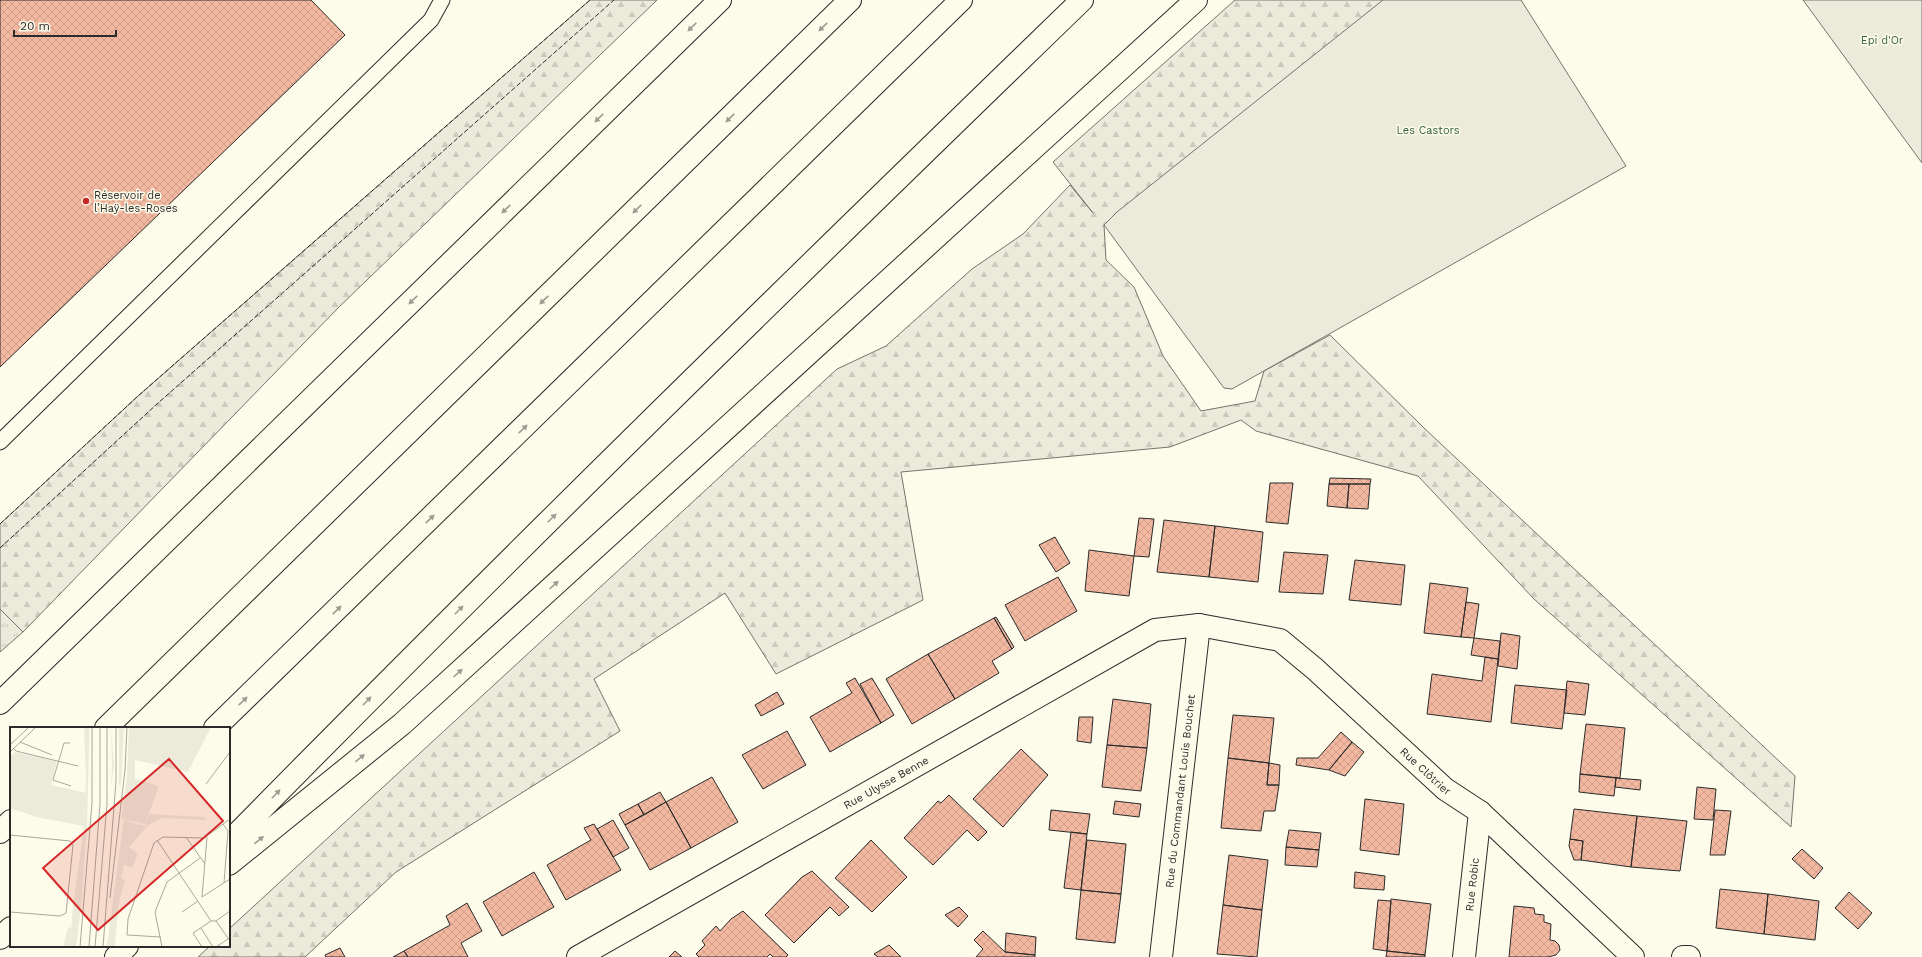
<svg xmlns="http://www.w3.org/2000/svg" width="1922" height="957" font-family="'Work Sans',sans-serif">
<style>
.grass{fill:url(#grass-tufts);stroke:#74746e}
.forest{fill:url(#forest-firs);stroke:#74746e}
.garden{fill:#ecebdb;stroke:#74746e}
.building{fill:url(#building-cross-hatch);stroke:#2b2b2b}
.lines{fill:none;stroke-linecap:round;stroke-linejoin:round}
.service-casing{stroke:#2b2b2b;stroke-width:17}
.minor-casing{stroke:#2b2b2b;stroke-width:24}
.motorway-casing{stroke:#2b2b2b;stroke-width:24}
.service{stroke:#fdfbea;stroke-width:15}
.minor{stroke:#fdfbea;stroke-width:22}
.motorway{stroke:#fdfbea;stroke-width:22}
.fence{stroke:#2b2b2b;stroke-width:1;stroke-dasharray:5 2;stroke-linecap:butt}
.oneway{fill:#9e9d94}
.poi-dot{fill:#c62828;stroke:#fdfbea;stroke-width:1.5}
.labels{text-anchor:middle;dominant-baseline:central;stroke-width:3;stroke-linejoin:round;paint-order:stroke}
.park-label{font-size:11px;fill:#34623c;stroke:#fdfbea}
.poi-label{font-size:11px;fill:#2b2b2b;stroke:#fdfbea;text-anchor:start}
.street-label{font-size:11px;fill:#2b2b2b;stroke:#fdfbea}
.inset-road{fill:none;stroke:#a9a89e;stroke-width:1}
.view{fill:#d62828;fill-opacity:0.15;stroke:#d62828;stroke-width:2}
.inset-edge{fill:none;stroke:#2b2b2b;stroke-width:2}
</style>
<defs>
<pattern id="grass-tufts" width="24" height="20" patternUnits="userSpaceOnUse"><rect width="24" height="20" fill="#ecebdb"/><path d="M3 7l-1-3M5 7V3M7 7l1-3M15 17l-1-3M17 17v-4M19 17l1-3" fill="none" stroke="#cbcabc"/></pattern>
<pattern id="forest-firs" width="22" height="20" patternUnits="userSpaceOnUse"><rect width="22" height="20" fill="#ecebdb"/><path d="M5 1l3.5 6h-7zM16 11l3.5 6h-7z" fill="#cbcabc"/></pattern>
<pattern id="building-cross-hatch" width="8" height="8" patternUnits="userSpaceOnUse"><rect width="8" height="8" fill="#f2b8a0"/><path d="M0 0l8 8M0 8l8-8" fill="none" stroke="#d09e8a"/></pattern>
</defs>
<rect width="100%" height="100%" fill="#fdfbea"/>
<path class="grass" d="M0,609L23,632L0,652Z"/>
<path class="forest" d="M590,0H657L338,308L23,632L0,609V524L138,396Z
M1235,0H1384L1104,225L1106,260L1134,287L1163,356L1201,411L1255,401L1264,371L1330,335L1424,428L1795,776L1791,827L1534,599L1418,476L1256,431L1241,420L1170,447L901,472L923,600L776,674L725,593L594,679L620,731L396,872L305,957H198L210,946H229V929L837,369L886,346L972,269L1023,234L1070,185L1093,213L1053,162Z"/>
<path class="garden" d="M1383,0H1521L1626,166L1232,389L1224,388L1104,225L1117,212Z
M1803,0H1922V163Z"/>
<path class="building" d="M0,0H311L345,35L0,367Z
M1330,478L1371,479L1370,484H1329Z
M1270,483H1293L1288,524L1266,522Z
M1329,484H1349L1347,508L1327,506Z
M1349,484H1370L1368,509L1347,508Z
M1139,518L1154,519L1149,557L1134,556Z
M1164,520L1215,526L1209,577L1157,572Z
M1215,526L1263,532L1258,582L1209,577Z
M1055,537L1070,563L1056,572L1039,545Z
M1089,550L1134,556L1129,596L1085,591Z
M1284,552L1328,555L1323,594L1279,592Z
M1355,560L1405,565L1401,605L1349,600Z
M1058,577L1077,611L1025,641L1005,605Z
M1430,583L1468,588L1461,637L1424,633Z
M1466,602L1479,604L1474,638L1461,637Z
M996,617L1014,647L1012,649L994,618Z
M994,618L1012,649L992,661L999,673L955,699L928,654Z
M1501,633L1520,636L1517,669L1498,666Z
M1474,638L1500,641L1498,659L1471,655Z
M928,654L955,699L912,724L886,679Z
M1485,657L1498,659L1491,722L1427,714L1432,674L1482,681Z
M855,678L881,723L830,752L810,717L852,693L846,683Z
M872,678L894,715L881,723L860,684Z
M1567,681L1589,684L1585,715L1564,713Z
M1515,685L1567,690L1562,729L1511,723Z
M777,692L784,704L761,716L755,705Z
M1113,699L1151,704L1147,748L1107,745Z
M1233,715L1274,718L1269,763L1228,758Z
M1079,717H1093L1091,743L1077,741Z
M1586,724L1625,728L1620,778L1580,774Z
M787,731L806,765L763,789L742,755Z
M1341,732L1352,742L1329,770L1296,765L1297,758H1318Z
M1352,742L1364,752L1345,776L1329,770Z
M1107,745L1147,748L1141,791L1102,787Z
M1021,749L1048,775L1003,827L973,799Z
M1228,758L1269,763L1267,785H1279L1275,811H1264L1261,831L1221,828Z
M1269,763L1280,765L1279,785H1267Z
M1580,774L1616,778L1614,796L1579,792Z
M712,777L738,822L691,848L666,802Z
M1616,778L1641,780L1640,790L1615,787Z
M1697,787L1716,789L1713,820L1694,819Z
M660,792L666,802L644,815L638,804Z
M949,795L987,832L978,841L967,830L933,865L904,838L938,801L941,803Z
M1365,799L1404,804L1399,855L1360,850Z
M1115,801L1141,804L1139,817L1113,814Z
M666,802L691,848L650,870L625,825Z
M638,804L644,815L625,825L619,814Z
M1574,809L1637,816L1631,867L1581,860L1583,841L1570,839Z
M1051,810L1090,814L1087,834L1049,830Z
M1715,810L1731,811L1725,855H1710Z
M1637,816L1687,821L1680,871L1631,867Z
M613,820L629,848L613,857L597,829Z
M594,824L621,870L566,900L547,865L591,840L584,828Z
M1289,830L1321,833L1319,850L1286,847Z
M1071,832L1087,834L1081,890L1064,888Z
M1570,839L1583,841L1581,860H1574L1569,846Z
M871,840L907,877L872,912L835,878Z
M1087,840L1126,844L1121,894L1081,890Z
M1286,847L1319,850L1317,867L1285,865Z
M1802,849L1823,868L1814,879L1792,859Z
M1229,855L1268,860L1262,910L1223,905Z
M812,871L849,907L839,916L830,907L794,943L765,915L802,877Z
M534,872L554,907L502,936L483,902Z
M1355,872L1385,876L1384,890L1354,888Z
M1720,889L1768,894L1764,934L1716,928Z
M1081,890L1121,894L1115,943L1076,939Z
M1849,892L1872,913L1858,929L1835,908Z
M1768,894L1819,901L1815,940L1764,934Z
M1391,899L1431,904L1425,955L1387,951Z
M1378,900L1391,901L1387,951L1373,949Z
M467,903L482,931L461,943L468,957H408L404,951L450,925L446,916Z
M1223,905L1262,910L1257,957L1217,954Z
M1514,906L1534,908L1535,914L1544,915V922L1551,924L1550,940L1555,941L1559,945L1560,950L1556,955L1548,957H1509Z
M959,907L968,916L958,927L945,915Z
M743,911L788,955L786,957H773L770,954L767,957H699L696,954L705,945L702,941L716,926L720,931L731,919Z
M983,931L1005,952L1035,955V957H976L983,949L974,940Z
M1006,933L1036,937L1035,955L1005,952Z
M889,945L901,957H878L874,954Z
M340,948L345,957H326L325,955Z
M404,951L408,957H393Z
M675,951L682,957H669Z
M1387,951L1425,955V957H1386Z"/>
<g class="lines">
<defs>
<path id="service" d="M0,442L431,20L442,0"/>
<g id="minor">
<path id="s1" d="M578,957L1155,630L1199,625L1280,640L1315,669L1445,789L1480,812L1633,957"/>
<path id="s2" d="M1161,957L1199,625"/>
<path id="s3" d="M1464,957L1480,812"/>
<path d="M1683,957H1689"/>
</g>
<path id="motorway" d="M0,703L720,0
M106,728L850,0
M215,728L961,0
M0,832L11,821
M229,842C509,557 795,278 1082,0
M229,864L402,724L1196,0
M0,938L11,928
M116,957L127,946"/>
</defs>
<use href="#service" class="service-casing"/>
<use href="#minor" class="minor-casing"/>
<use href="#motorway" class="motorway-casing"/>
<use href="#service" class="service"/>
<use href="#minor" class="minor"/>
<use href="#motorway" class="motorway"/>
<path class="fence" d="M0,524L138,396L590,0
M0,548L157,404L614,0"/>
</g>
<defs><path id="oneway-solid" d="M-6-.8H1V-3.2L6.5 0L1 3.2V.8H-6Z"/></defs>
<g class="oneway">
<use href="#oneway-solid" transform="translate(692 27) rotate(136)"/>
<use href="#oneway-solid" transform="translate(823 27) rotate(136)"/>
<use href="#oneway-solid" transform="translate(599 118) rotate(136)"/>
<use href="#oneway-solid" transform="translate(730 118) rotate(136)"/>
<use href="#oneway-solid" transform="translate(506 209) rotate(136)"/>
<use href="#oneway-solid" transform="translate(637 209) rotate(136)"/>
<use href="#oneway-solid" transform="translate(413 300) rotate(136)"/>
<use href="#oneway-solid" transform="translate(544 300) rotate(136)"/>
<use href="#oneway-solid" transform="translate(523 429) rotate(-44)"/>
<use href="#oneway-solid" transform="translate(552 518) rotate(-45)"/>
<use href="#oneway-solid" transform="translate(430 519) rotate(-44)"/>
<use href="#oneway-solid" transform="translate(554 585) rotate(-42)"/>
<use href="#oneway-solid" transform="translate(337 610) rotate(-44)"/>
<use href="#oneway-solid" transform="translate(459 610) rotate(-45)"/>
<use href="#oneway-solid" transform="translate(458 673) rotate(-42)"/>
<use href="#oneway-solid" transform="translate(243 701) rotate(-44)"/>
<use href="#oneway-solid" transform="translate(367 701) rotate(-46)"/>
<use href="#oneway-solid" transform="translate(360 758) rotate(-39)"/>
<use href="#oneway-solid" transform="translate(276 794) rotate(-46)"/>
<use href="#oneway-solid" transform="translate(259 840) rotate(-39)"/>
</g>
<circle class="poi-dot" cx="86" cy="201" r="4"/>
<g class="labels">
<g class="park-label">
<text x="1882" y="40">Epi d'Or</text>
<text x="1428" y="130">Les Castors</text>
</g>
<g class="poi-label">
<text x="94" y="195">Réservoir de<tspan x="94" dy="13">l’Haÿ-les-Roses</tspan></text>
</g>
<g class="street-label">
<text stroke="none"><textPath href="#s1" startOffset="986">Rue Clôtrier</textPath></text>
<text stroke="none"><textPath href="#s1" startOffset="354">Rue Ulysse Benne</textPath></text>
<text stroke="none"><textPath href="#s2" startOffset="167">Rue du Commandant Louis Bouchet</textPath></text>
<text stroke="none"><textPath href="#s3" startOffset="73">Rue Robic</textPath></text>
</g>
</g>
<g transform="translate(10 727)">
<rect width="220" height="220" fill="#fdfbea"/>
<path d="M74,0H79V20L77,100L74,99L76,49ZM101,0L104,38L101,62L102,38ZM109,0H114L111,59L109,58ZM119,0H125V52L117,49ZM63,180L71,181L66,220H60ZM99,204H106L105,220H97Z" fill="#ecebdb"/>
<path d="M117,49L125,52L118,93L120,95L135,99L139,87L194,90L197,93L153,91L138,98L119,120L128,127L122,141L114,138L111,151L115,153L109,175L106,204H99L113,98L114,92H111ZM74,99L77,100L71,181L63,180ZM62,200L60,220H53L58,201Z" fill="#ecebdb"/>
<path d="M125,0H201L178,45L125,33ZM5,25L47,34L41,58L76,66L74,99L26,90L0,81V30ZM125,52L149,59L135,97L118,93Z" fill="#ecebdb"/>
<path class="inset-road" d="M10,15L42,28M60,16H54L43,53L61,59M0,18L19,0M3,21L6,24L68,39M0,25L26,0M196,57L220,25M213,97L218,104L214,156M0,108L60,114L63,118L56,186L50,189L0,185M176,110L195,137M147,113L201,194H206L220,214M192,170L197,110M192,170L220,152M100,171L115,43L117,0M172,185L188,174M206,194L220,184M191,201L203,220M151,210L117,208L118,192L144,116L153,110L194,111L220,92M70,220L82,76V0M79,220L90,77V0M85,220L97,77V0M93,220L106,54V0M152,220L145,185L157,155L190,131M192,220L183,206L201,194M206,220L218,212"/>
<path class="view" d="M159,32L213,94L88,203L33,141Z"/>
<rect width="220" height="220" class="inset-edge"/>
</g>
<path d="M14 30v6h102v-6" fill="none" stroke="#2b2b2b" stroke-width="2"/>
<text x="20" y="30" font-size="12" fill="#2b2b2b" stroke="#fdfbea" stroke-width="3" paint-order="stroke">20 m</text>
</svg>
